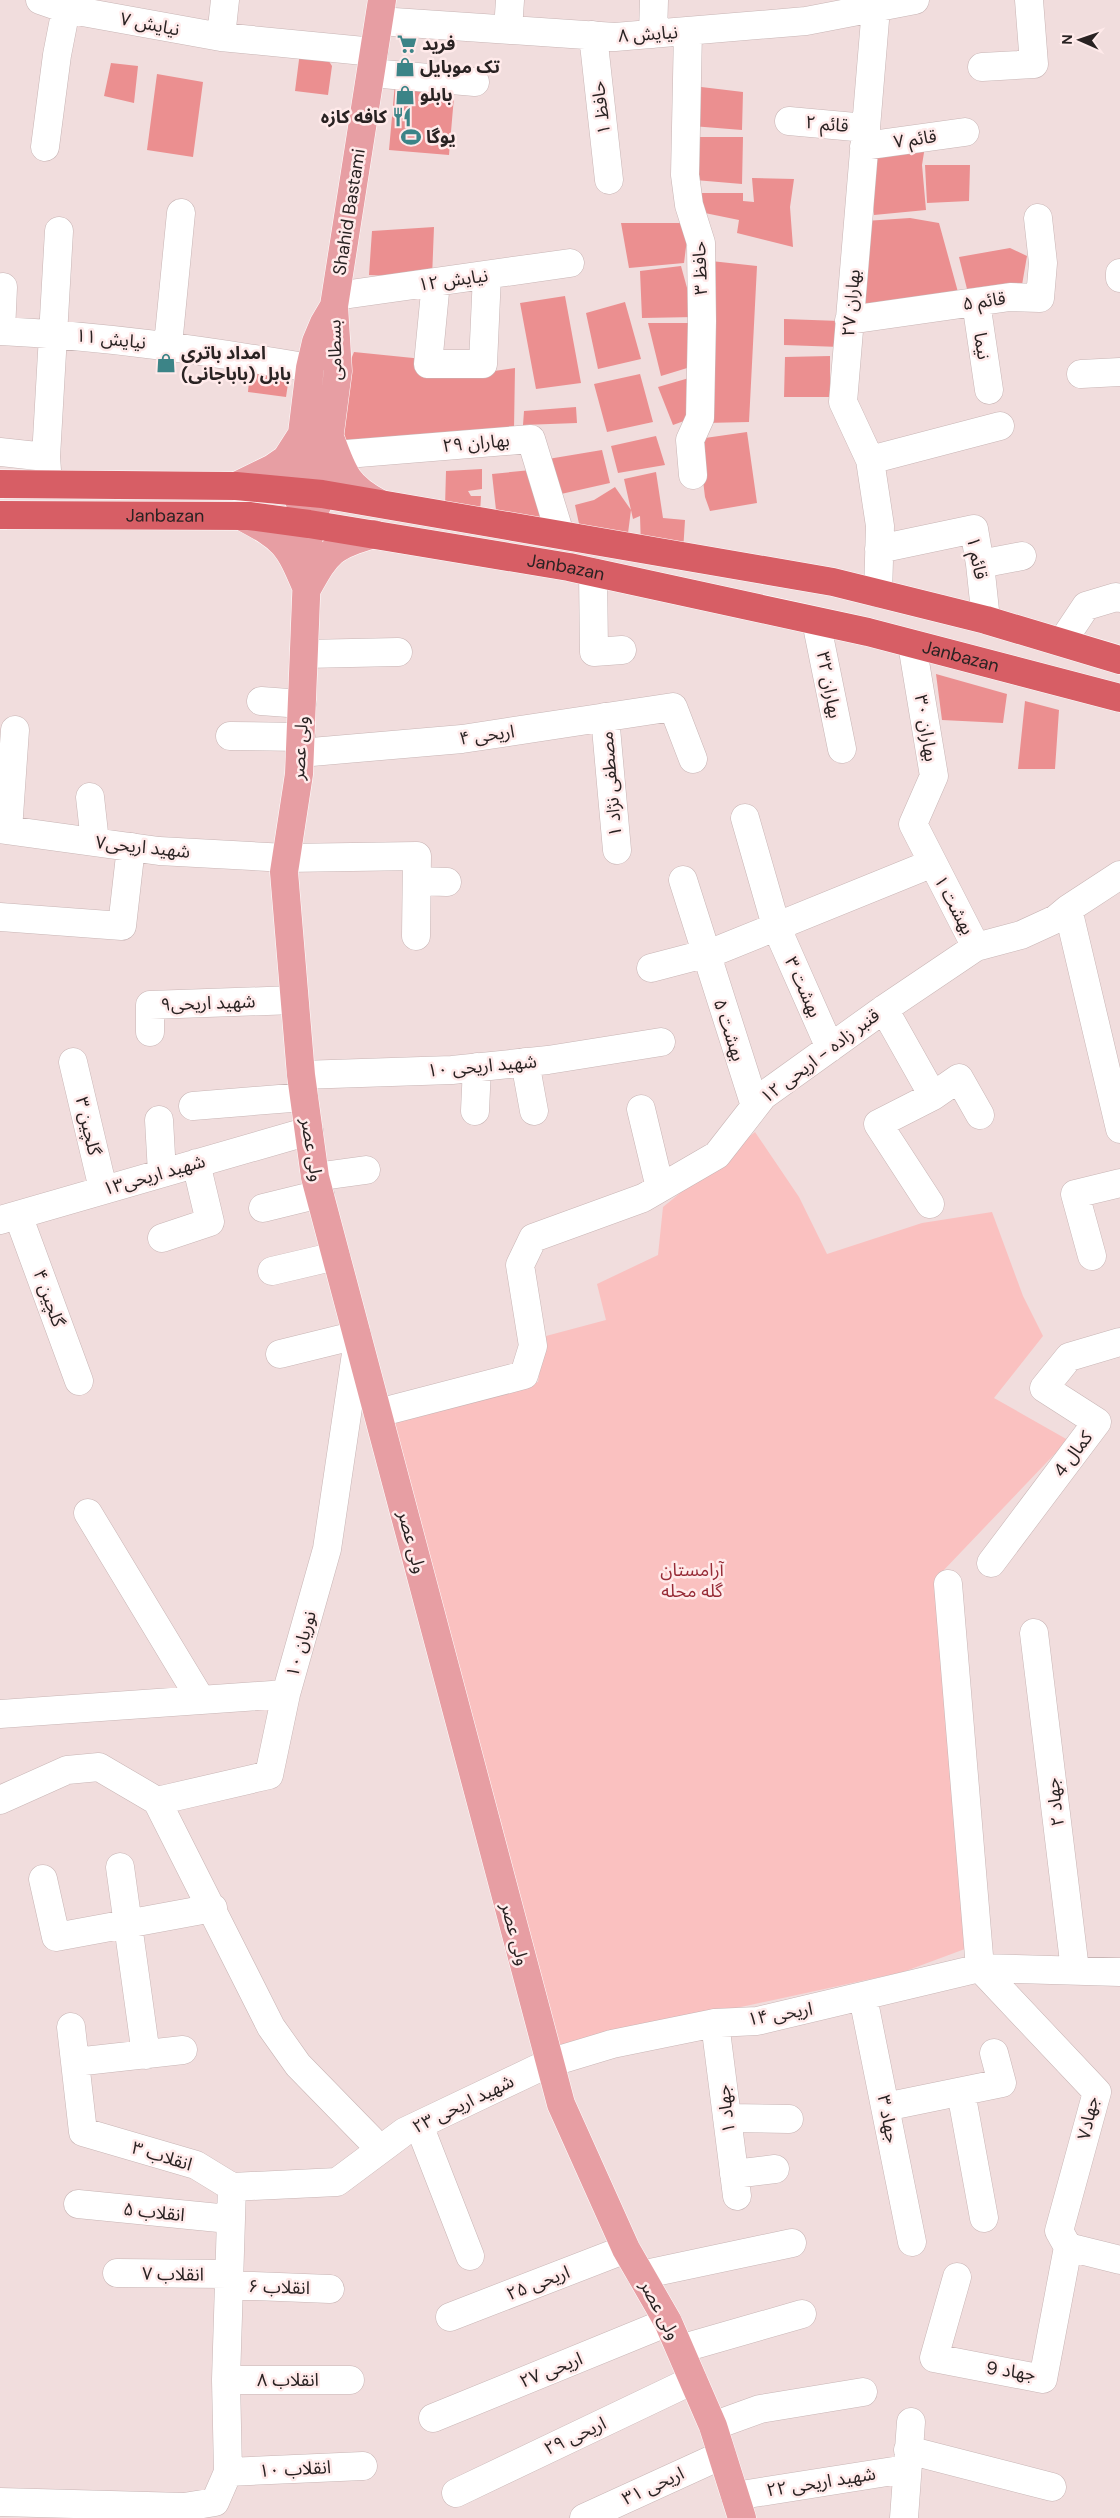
<svg xmlns="http://www.w3.org/2000/svg" width="1120" height="2518" font-family="'DM Sans','Noto Sans Arabic',sans-serif">
<style>
.green{fill:#fac1c0}
.building{fill:#eb8f90}
.lines{fill:none;stroke-linecap:round;stroke-linejoin:round}
.minor-casing{stroke:#c8b5b5;stroke-width:29}
.major-casing{stroke:#fff;stroke-width:29}
.highway-casing{stroke:#fff;stroke-width:29}
.minor{stroke:#fff;stroke-width:28}
.major{stroke:#e79ea3;stroke-width:28}
.highway{stroke:#d75e65;stroke-width:28}
.labels{text-anchor:middle;dominant-baseline:central;stroke-width:5;stroke-linejoin:round;paint-order:stroke}
.street-label{font-size:18px;fill:#292222;stroke:#ffeaea}
.poi-label{font-size:18px;font-weight:bold;fill:#292222;stroke:#ffeaea;text-anchor:start}
.park-label{font-size:18px;fill:#962b36;stroke:#ffeaea}
</style>
<rect width="100%" height="100%" fill="#f1dddd"/>
<path class="green" d="M755,1132L799,1197L827,1254L922,1223L992,1212L1023,1296L1043,1336L994,1398L1068,1440L942,1572L981,1943L903,1972L556,2047L392,1423L538,1382L546,1336L606,1320L597,1284L658,1255L663,1207Z"/>
<path class="building" d="M300,52L325,55L332,66L328,95L295,91Z
M111,63L138,66L134,103L104,96Z
M157,74L203,82L193,157L147,150Z
M395,83L455,85L449,155L389,150Z
M693,86L743,92L742,130L692,126Z
M696,137H743L742,184L695,180Z
M926,140L922,165L926,210L874,215L870,171L878,148Z
M925,165H970L969,201L927,203Z
M752,178L794,179L790,207L793,247L737,233L739,220L695,211L694,193H743V201L754,202Z
M910,218L939,223L958,292L864,312L865,221Z
M621,223H689L684,263L629,268Z
M434,227L432,278L369,275L372,231Z
M1010,248L1027,256L1022,285L1011,283L967,289L959,257Z
M711,261L757,266L749,422L705,423Z
M681,266L695,317L642,318L640,271Z
M565,296L581,383L536,389L520,303Z
M625,302L641,359L598,369L586,313Z
M784,319L840,321V347L784,345Z
M648,323H696L697,365L661,376Z
M354,352L423,359L480,373L515,368L514,429L347,445L339,417L344,377Z
M830,356V397H784L785,357Z
M251,360L289,377L286,397L248,392Z
M640,374L653,422L607,432L594,384Z
M696,376L695,417L673,425L658,387Z
M576,407L577,423L523,425L524,411Z
M747,432L757,503L710,511L705,497L698,439Z
M656,436L665,465L618,473L611,446Z
M602,450L610,483L561,494L548,459Z
M482,469V489L468,491L471,496H481L480,513L445,507L446,471Z
M531,470L546,519H497L492,474Z
M656,472L663,518L685,520L683,552L641,547L640,516L633,519L624,479Z
M615,487L631,510L627,541L581,533L575,505L594,500Z
M936,674L1007,694L1003,723L942,720Z
M1025,701L1059,710L1055,769H1018Z"/>
<g class="lines">
<defs>
<path id="minor" d="M40,0L66,9L221,37L374,52
M876,8L843,402L870,460L880,526L878,593
M379,21L615,37L806,21L915,0
M508,30L510,0
M688,31L685,175L689,205L701,243L702,321L700,418L690,440L693,475
M653,34L654,0
M593,35L609,180
M221,37L225,0
M982,67L1034,64L1029,0
M371,73L475,82
M789,121L866,128
M864,146L965,132
M45,147L57,55L66,9
M1120,273V278
M436,282L428,364H483L487,275
M336,296L570,263
M976,302L989,390
M849,320L1010,297L1040,298L1043,263L1038,218
M0,331C105,336 207,351 310,368
M1,331L3,287
M168,345L181,213
M1081,374L1120,372
M0,452L46,457
M322,456L531,439L560,534
M870,460L1000,426
M48,484L46,457L59,231
M879,549L974,529L980,564L986,620
M980,564L1022,556
M593,572L594,652L622,650
M816,621L842,749
M1062,642L1086,606L1116,597L1120,598
M912,644L934,776L913,824L976,947
M305,654L398,652
M261,701L302,704
M605,717L617,850
M230,736L301,737
M300,753L462,739L673,707L693,759
M90,797L95,842
M745,818L776,926L830,1048
M0,829L159,851L286,858L417,856L416,936
M8,830L15,730
M683,880L755,1106
M417,881L447,882
M1068,909L1120,1129
M0,917L122,926L131,847
M651,968L716,951L933,863
M884,1009L933,1096
M150,1032V1005L294,1000
M73,1062L103,1189
M525,1062L534,1111
M301,1075L452,1070L548,1060L661,1042
M193,1106L304,1097
M641,1109L660,1188
M475,1111L477,1067
M159,1120L162,1173
M315,1177L366,1170
M930,1204L878,1124L933,1096L959,1078L980,1115
M263,1208L320,1194
M18,1215L79,1381
M0,1220L309,1131
M162,1238L210,1222L196,1163
M1092,1256L1075,1194L1120,1183
M272,1271L336,1256
M280,1354L357,1335
M378,1413L524,1375L533,1346L520,1265L533,1238L643,1198L717,1155L763,1096L884,1009L976,947L1021,935L1056,919L1068,909L1120,875
M88,1513L201,1700
M991,1563L1097,1422L1044,1388L1069,1357L1120,1342
M948,1584L980,1968
M1034,1633L1075,1970
M0,1714L286,1694
M0,1800L67,1770L99,1767L157,1801L271,2027L298,2065L380,2149
M157,1801L269,1775L286,1694L327,1549L358,1340
M120,1867L146,2055
M43,1879L56,1937L213,1908
M980,1968L1097,2092L1059,2231L1068,2247
M863,1997L912,2242
M715,2023L737,2196
M71,2027L83,2132L196,2165L232,2187
M75,2062L183,2050
M961,2092L984,2218
M885,2107L1002,2083L994,2053
M727,2118L789,2119
M419,2125L470,2256
M734,2174L775,2169
M232,2187L337,2182L404,2132L549,2063L612,2044L715,2023L757,2021L980,1968L1120,1972
M78,2204L229,2219
M1068,2247L1120,2260
M117,2273L228,2274
M641,2275L792,2243
M957,2277L934,2358L1043,2379L1068,2247
M228,2285L330,2289
M450,2317L626,2249
M680,2349L802,2314
M226,2380H350
M433,2418L668,2322
M713,2426L760,2409L863,2392
M908,2450L1052,2487
M228,2472L363,2466
M456,2493L693,2380
M735,2496L906,2469
M0,2502L184,2507L215,2502L228,2472L226,2380L232,2187
M584,2518L722,2455
M904,2518L911,2422"/>
<path id="major" d="M382,0L334,306L338,371L322,494L309,524L299,774L284,872L301,1075L315,1177L561,2104L626,2249L668,2322L713,2426L742,2518
M331,440C343,473 347,486 379,503
M236,486L273,468L286,459L302,434
M305,514L295,491L310,368L316,342L324,323L334,306
M241,516C285,539 288,544 307,589C328,551 332,546 374,534"/>
<g id="highway">
<path d="M0,484L236,486L322,494L833,582L986,620L1120,660"/>
<path id="s1" d="M0,515L249,516L309,524L569,567L868,632L1120,698"/>
</g>
</defs>
<use href="#minor" class="minor-casing"/>
<use href="#major" class="major-casing"/>
<use href="#highway" class="highway-casing"/>
<use href="#minor" class="minor"/>
<use href="#major" class="major"/>
<use href="#highway" class="highway"/>
</g>
<defs>
<symbol id="supermarket-bare" viewBox="-9 -9 18 18"><path d="M-6-5.5h2.5l.6 2H6L4.5 2H-2.5L-4.4-4H-6ZM-1.5 3.2a1.3 1.3 0 1 0 .1 0ZM3 3.2a1.3 1.3 0 1 0 .1 0Z" fill="#3c8487" stroke="#ffeaea" stroke-width="2.5" paint-order="stroke"/></symbol>
<symbol id="shop-bare" viewBox="-9 -9 18 18"><path d="M-5-2.5h2.3a2.7 3.5 0 0 1 5.4 0H5L5.5 6h-11ZM-1.5-2.5h3a1.5 2.3 0 0 0-3 0Z" fill="#3c8487" stroke="#ffeaea" stroke-width="2.5" paint-order="stroke"/></symbol>
<symbol id="restaurant-bare" viewBox="-9 -9 18 18"><path d="M-5-6h1v4h1v-4h1v4h1v-4h1v5L-1.5 .5V6h-2V.5L-5-1ZM5-6V6H3V1.5H1.5Q1.5-4 5-6Z" fill="#3c8487" stroke="#ffeaea" stroke-width="2.5" paint-order="stroke"/></symbol>
<symbol id="stadium-bare" viewBox="-9 -9 18 18"><path d="M0-5a6.5 5 0 1 0 0 10a6.5 5 0 1 0 0-10ZM-3.5-1.8h7v3.6h-7Z" fill="#3c8487" stroke="#ffeaea" stroke-width="2.5" paint-order="stroke"/></symbol>
</defs>
<g fill-rule="evenodd">
<use href="#supermarket-bare" x="393" y="30" width="28" height="28"/>
<use href="#shop-bare" x="391" y="53" width="28" height="28"/>
<use href="#shop-bare" x="391" y="81" width="28" height="28"/>
<use href="#restaurant-bare" x="388" y="103" width="28" height="28"/>
<use href="#stadium-bare" x="397" y="123" width="28" height="28"/>
<use href="#shop-bare" x="152" y="349" width="28" height="28"/>
</g>
<g class="labels">
<g class="street-label">
<text transform="translate(150 24) rotate(11)">نیایش ۷</text>
<text transform="translate(648 34) rotate(-4)">نیایش ۸</text>
<text transform="translate(601 108) rotate(-97)">حافظ ۱</text>
<text transform="translate(827 124) rotate(5)">قائم ۲</text>
<text transform="translate(915 139) rotate(-8)">قائم ۷</text>
<text transform="translate(349 212) rotate(-81)">Shahid Bastami</text>
<text transform="translate(700 268) rotate(-92)">حافظ ۳</text>
<text transform="translate(453 280) rotate(-8)">نیایش ۱۲</text>
<text transform="translate(984 301) rotate(-8)">قائم ۵</text>
<text transform="translate(851 303) rotate(-85)">بهاران ۲۷</text>
<text transform="translate(111 339) rotate(6)">نیایش ۱۱</text>
<text transform="translate(982 346) rotate(81)">نیما</text>
<text transform="translate(335 350) rotate(-91)">بسطامی</text>
<text transform="translate(476 443) rotate(-5)">بهاران ۲۹</text>
<text stroke="none"><textPath href="#s1" startOffset="165">Janbazan</textPath></text>
<text transform="translate(977 558) rotate(78)">قائم ۱</text>
<text stroke="none"><textPath href="#s1" startOffset="570">Janbazan</textPath></text>
<text stroke="none"><textPath href="#s1" startOffset="975">Janbazan</textPath></text>
<text transform="translate(829 685) rotate(79)">بهاران ۳۲</text>
<text transform="translate(926 728) rotate(81)">بهاران ۳۰</text>
<text transform="translate(487 735) rotate(-8)">اریحی ۴</text>
<text transform="translate(300 748) rotate(-86)">ولی عصر</text>
<text transform="translate(611 784) rotate(-95)">مصطفی نژاد ۱</text>
<text transform="translate(143 847) rotate(6)">شهید اریحی۷</text>
<text transform="translate(954 905) rotate(62)">بهشت ۱</text>
<text transform="translate(803 987) rotate(66)">بهشت ۳</text>
<text transform="translate(208 1003) rotate(-2)">شهید اریحی۹</text>
<text transform="translate(729 1030) rotate(72)">بهشت ۵</text>
<text transform="translate(820 1056) rotate(-37)">قنبر زاده - اریحی ۱۲</text>
<text transform="translate(482 1066) rotate(-5)">شهید اریحی ۱۰</text>
<text transform="translate(88 1126) rotate(77)">گلچین ۳</text>
<text transform="translate(312 1150) rotate(81)">ولی عصر</text>
<text transform="translate(154 1175) rotate(-16)">شهید اریحی۱۳</text>
<text transform="translate(49 1298) rotate(70)">گلچین ۴</text>
<text transform="translate(1073 1454) rotate(-53)">کمال 4</text>
<text transform="translate(412 1542) rotate(75)">ولی عصر</text>
<text transform="translate(301 1644) rotate(-74)">نوریان ۱۰</text>
<text transform="translate(1055 1802) rotate(-97)">جهاد ۲</text>
<text transform="translate(515 1934) rotate(75)">ولی عصر</text>
<text transform="translate(780 2014) rotate(-10)">اریحی ۱۴</text>
<text transform="translate(463 2104) rotate(-26)">شهید اریحی ۲۳</text>
<text transform="translate(726 2109) rotate(-97)">جهاد ۱</text>
<text transform="translate(1088 2118) rotate(-78)">جهاد۷</text>
<text transform="translate(888 2119) rotate(79)">جهاد ۳</text>
<text transform="translate(162 2156) rotate(17)">انقلاب ۳</text>
<text transform="translate(154 2212) rotate(6)">انقلاب ۵</text>
<text transform="translate(173 2274) rotate(1)">انقلاب ۷</text>
<text transform="translate(538 2283) rotate(-21)">اریحی ۲۵</text>
<text transform="translate(279 2287) rotate(2)">انقلاب ۶</text>
<text transform="translate(660 2310) rotate(62)">ولی عصر</text>
<text transform="translate(551 2370) rotate(-22)">اریحی ۲۷</text>
<text transform="translate(1011 2371) rotate(8)">جهاد 9</text>
<text x="288" y="2380">انقلاب ۸</text>
<text transform="translate(575 2436) rotate(-25)">اریحی ۲۹</text>
<text transform="translate(295 2469) rotate(-3)">انقلاب ۱۰</text>
<text transform="translate(821 2482) rotate(-9)">شهید اریحی ۲۲</text>
<text transform="translate(653 2486) rotate(-25)">اریحی ۳۱</text>
</g>
<g class="poi-label">
<text x="422" y="44">فرید</text>
<text x="420" y="67">تک موبایل</text>
<text x="420" y="95">بابلو</text>
<text x="387" y="117" text-anchor="end">کافه کازه</text>
<text x="426" y="137">یوگا</text>
<text x="181" y="353">امداد باتری<tspan x="181" dy="21">بابل (باباجانی)</tspan></text>
</g>
<g class="park-label">
<text x="692" y="1570">آرامستان<tspan x="692" dy="21">گله محله</tspan></text>
</g>
</g>
<g transform="translate(1080 40) rotate(272)" stroke="#ffeaea" stroke-width="4" paint-order="stroke">
<path d="M0-4L9 19L0 12L-9 19Z" fill="#292222"/>
<text y="-8" font-size="14" font-weight="bold" text-anchor="middle" fill="#292222">N</text>
</g>
</svg>
